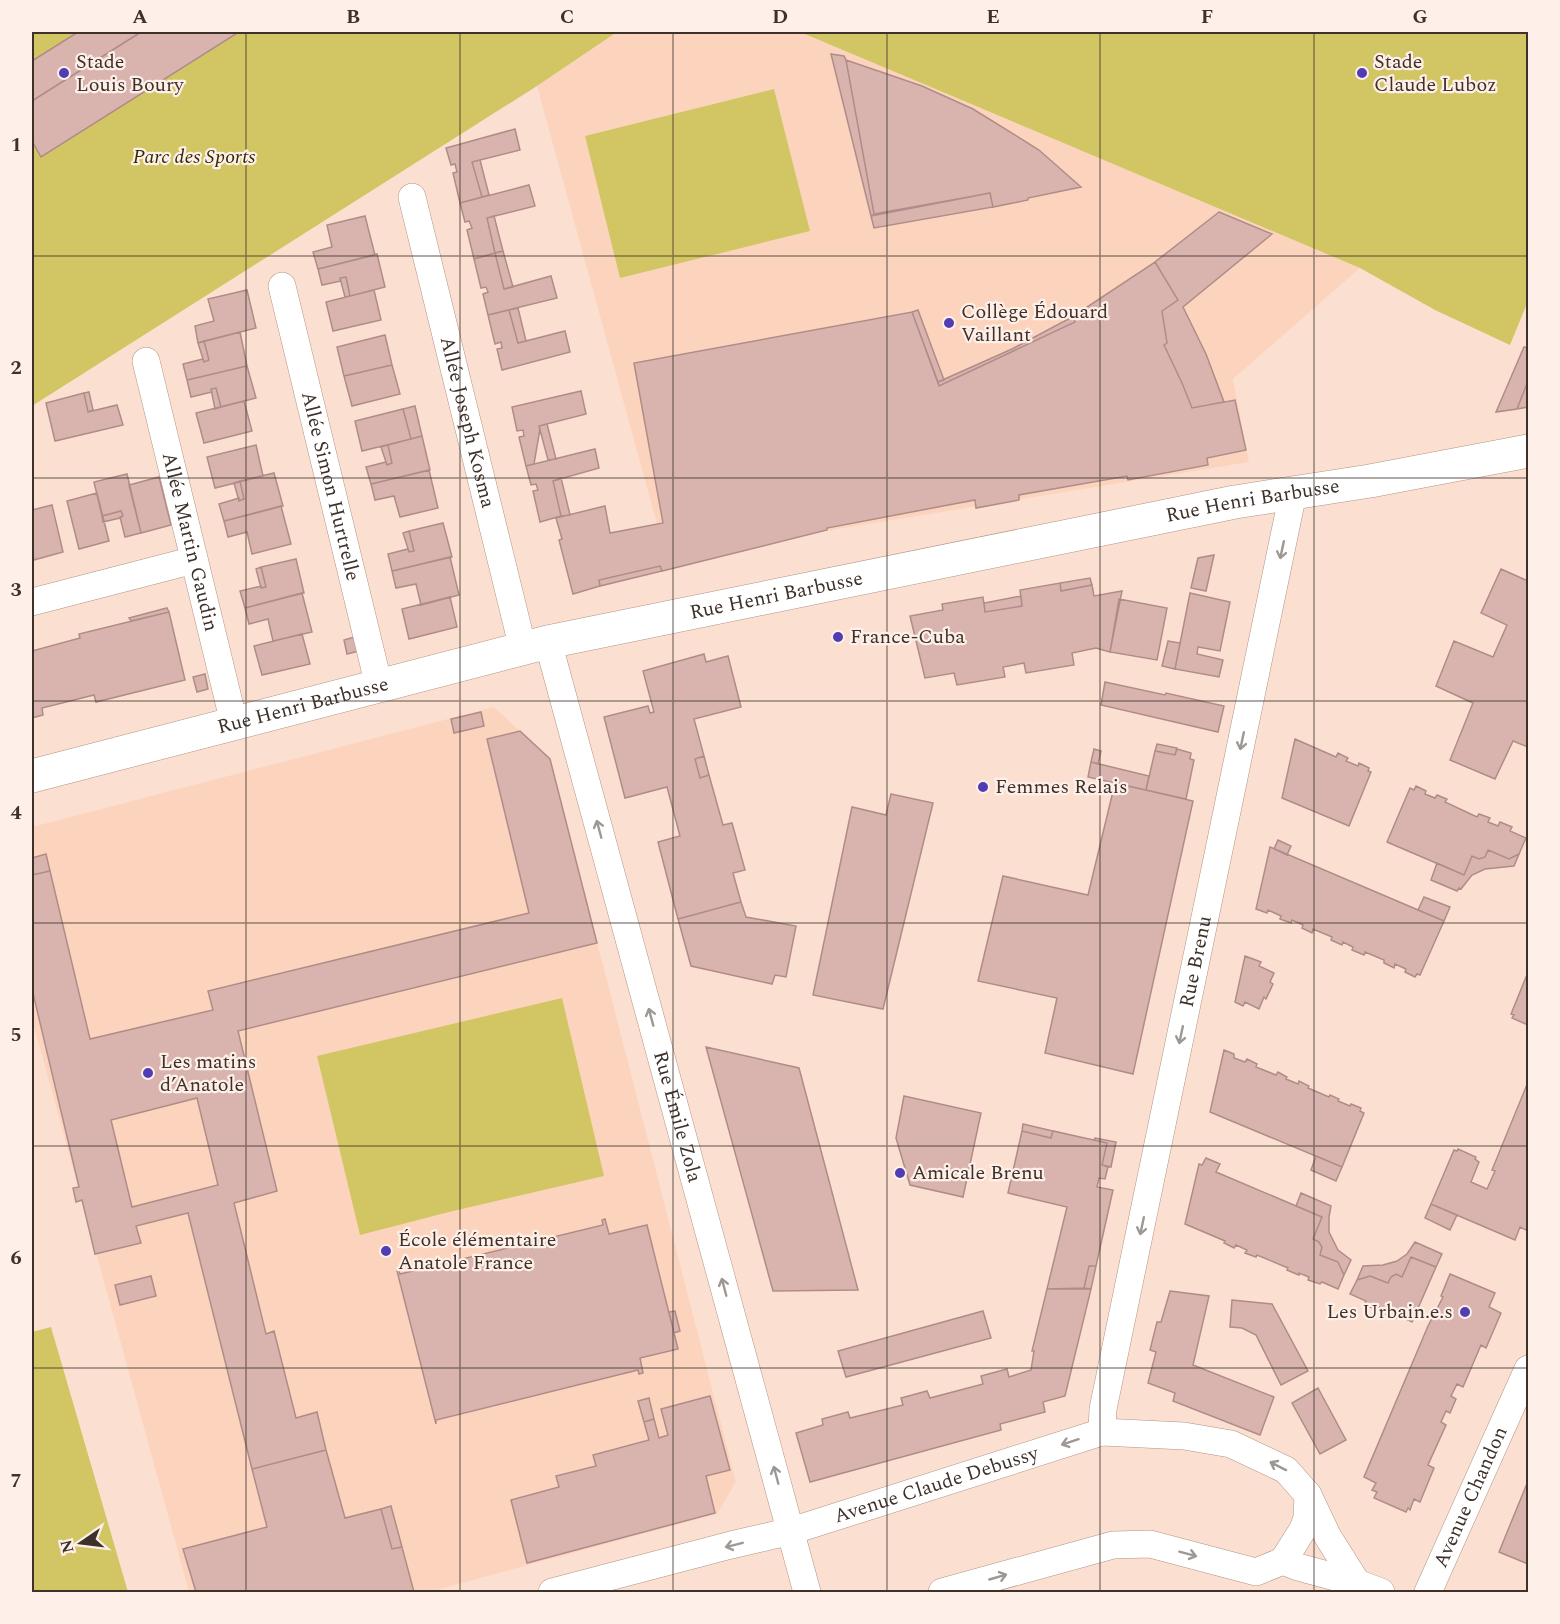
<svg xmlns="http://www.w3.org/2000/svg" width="1560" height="1624" font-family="Spectral,serif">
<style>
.built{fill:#fcd4bd}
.green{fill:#d2c664}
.building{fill:#d9b4af;stroke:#b08c88;stroke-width:1.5;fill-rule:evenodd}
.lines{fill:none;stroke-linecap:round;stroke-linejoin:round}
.minor-casing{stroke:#b19382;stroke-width:28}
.tertiary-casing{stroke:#b19382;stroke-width:34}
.minor{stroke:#fff;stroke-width:27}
.tertiary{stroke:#fff;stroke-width:33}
.oneway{stroke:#9e9894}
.grid{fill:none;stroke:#3e312a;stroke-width:1.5;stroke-opacity:0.55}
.poi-dot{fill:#503cb3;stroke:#fef0e9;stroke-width:2}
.labels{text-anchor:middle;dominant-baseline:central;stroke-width:4.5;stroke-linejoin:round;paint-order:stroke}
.poi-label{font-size:20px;fill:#3e312a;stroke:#fef0e9;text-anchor:start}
.park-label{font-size:20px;font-style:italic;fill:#2f2a00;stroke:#fef0e9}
.street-label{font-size:20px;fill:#3e312a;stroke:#fef0e9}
.neatline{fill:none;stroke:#3e312a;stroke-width:2}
.grid-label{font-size:20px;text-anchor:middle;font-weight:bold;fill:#3e312a}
</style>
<rect width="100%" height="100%" fill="#fbe0d1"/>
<path class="built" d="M617,32H800L1360,268L1233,379L1249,462L666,557L537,86Z
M494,707L550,759L736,1482L717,1514L429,1592H189L32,1019V827Z"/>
<path class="green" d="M32,32H617L537,86L32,406Z
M800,32H1528V301L1510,345L1435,310L1360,268Z
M774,89L810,231L620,278L585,136Z
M562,998L604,1176L449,1212L360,1235L317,1056Z
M51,1327L128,1592H32V1332Z"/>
<path class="building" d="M78,32H141L32,101V61Z
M141,32H239L41,157L32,141V101Z
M831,54L844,56L846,60L874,214L871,216Z
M846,60L922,86L973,109L1039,150L1081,187L1028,198V200L993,207L990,193L874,214Z
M515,129L520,150L472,162L482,197L460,203L453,173L457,172L455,164L451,165L446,148Z
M480,160L489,195L482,197L472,162Z
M529,185L535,206L487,218L495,253L474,259L467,230L472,228L469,221L465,222L460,203Z
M990,193L993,207L874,228L871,216Z
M1219,212L1272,234L1183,307L1206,354L1224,402L1192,408L1182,383L1164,345L1167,343L1162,311L1178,300L1155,262Z
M365,216L375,255L318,269L313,252L332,247L327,225Z
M494,216L503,251L495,253L487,218Z
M503,251L513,287L504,289L495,253Z
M495,253L504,289L551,276L557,298L488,315L483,294L488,292L486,287L481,288L474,259Z
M377,254L385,287L350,296L346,277L340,278L341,281L322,285L318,269Z
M1155,262L1178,300L1162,311L1167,343L1164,345L1182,383L1192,408L1235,400L1246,450L1207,458L1208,465L1128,480L1127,476L1019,495V500L976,508L975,500L827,528V530L662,571L660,566L599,580L600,586L573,594L559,540L562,539L556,518L605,506L610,533L663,523L634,363L912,312L939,386L1075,322L1072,317Z
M346,277L350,296L345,297L340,278Z
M247,290L256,328L198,343L195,326L214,321L208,299Z
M374,290L381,320L333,331L326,302Z
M518,308L526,341L518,343L509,310Z
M509,310L518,343L565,331L570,352L502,370L497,349L502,348L501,342L495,344L488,315Z
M918,310L944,380L938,382L912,312Z
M1072,317L1075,322L939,386L938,382L1012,349Z
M240,332L247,366L187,380L183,364L203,359L204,362L209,360L204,341Z
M385,335L392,365L344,376L337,347Z
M204,341L209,360L204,362L198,343Z
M1524,347L1528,348V381L1517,409L1496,412Z
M392,365L400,394L352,406L344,376Z
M247,366L256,398L221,407L216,388L211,389L212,392L191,397L187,380Z
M1528,381V407L1517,409Z
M216,388L221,407L215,409L211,389Z
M581,391L586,414L539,426L540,429L534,464L526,466L519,437L524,436L523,430L517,431L512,407Z
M89,392L93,410L88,412L84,393Z
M84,393L88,412L117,405L123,425L55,441L46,403Z
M244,401L252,431L204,443L196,413Z
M415,406L422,436L411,439L403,409Z
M403,409L411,439L362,451L355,421Z
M547,424L556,459L548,460L539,426Z
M422,436L430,470L371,484L366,467L386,462L387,465L392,463L388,445Z
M256,445L263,476L215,488L207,457Z
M388,445L392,463L387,465L381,447Z
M595,449L599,468L553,481L561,516L540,522L533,491L538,490L536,484L531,485L526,466Z
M429,470L438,508L400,517L394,496L375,500L371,484Z
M274,473L283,506L224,521L219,504L239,498V501L244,499L240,481Z
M127,474L141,533L125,537L120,517L123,516L121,511L102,516L94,482Z
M159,477L171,525L141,533L129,485Z
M561,478L570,515L561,516L553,481Z
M240,481L244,499L239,501L234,483Z
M97,493L109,541L79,549L67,501Z
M52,505L63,552L34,560L32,550V510Z
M281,506L291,544L252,554L247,532L228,537L224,521Z
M121,511L123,516L120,518L103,522L102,516Z
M443,523L452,557L392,571L388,554L408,549L409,552L414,551L409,531Z
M409,531L414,551L409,552L403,533Z
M1214,555L1206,591L1191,588L1198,558Z
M450,557L459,595L421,605L416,584L396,588L392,571Z
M296,559L304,593L245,608L240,591L261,586V588L266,587L261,567Z
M660,566L662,571L600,586L599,580Z
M261,567L266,587L261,588L256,569Z
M1501,569L1528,581V747L1513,741L1495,779L1450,760L1473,703L1436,686L1454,641L1493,657L1507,625L1481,613Z
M1090,578L1092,585L1061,591L1060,583Z
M1060,583L1061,591L1092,585L1094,596L1122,591L1110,652L1096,648L1072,653L1074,665L1026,673L1024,663L1003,667L1005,677L957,685L954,673L925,678L910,616L943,610L942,604L983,597L985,612L1022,606L1020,590Z
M302,593L312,632L273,641L268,619L249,624L245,608Z
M1190,593L1230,602L1220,651L1198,647L1197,654L1223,660L1219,677L1175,669Z
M1021,596L1022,606L985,612L984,603Z
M450,597L457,627L409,639L402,609Z
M1119,599L1167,608L1157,660L1110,652Z
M167,608L169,612L131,621L129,618Z
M169,612L185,680L96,702L94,695L42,708L43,715L32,718V651L80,638L79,634Z
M302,634L310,664L262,675L254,646Z
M355,637L359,651L347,654L344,640Z
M1168,641L1180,643L1175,669L1162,666Z
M704,654L706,662L728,656L741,707L694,719L704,756L695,759L700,778L709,775L723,825L732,823L745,870L733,873L741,902L678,919L658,842L680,836L667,787L625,798L604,717L648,706L650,713L654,712L643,671Z
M205,674L208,689L197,692L193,677Z
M1105,682L1165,695L1166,693L1224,706L1218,732L1101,705Z
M481,712L484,726L454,733L451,719Z
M520,731L550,759L597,943L238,1031L277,1191L234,1203L266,1334L274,1331L296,1418L317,1412L326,1450L252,1469L188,1213L136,1226L141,1243L95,1254L82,1200L76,1202L73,1188L79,1187L32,989V875L50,871L90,1039L213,1010L208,991L529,913L487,739ZM197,1098L218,1185L132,1207L111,1120Z
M1295,739L1336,757L1338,753L1348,758L1346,761L1358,766L1359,763L1369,768L1368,771L1371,772L1349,826L1282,798Z
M1157,744L1177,748L1175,755L1155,751Z
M1094,749L1101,751L1098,764L1091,762Z
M1177,749L1191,753L1190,759L1194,760L1186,799L1146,790L1155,751L1175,755Z
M704,756L709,775L700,778L695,759Z
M1091,762L1149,776L1146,790L1088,777Z
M1115,783L1193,801L1133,1074L1045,1053L1057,998L978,981L1003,876L1088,895Z
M1416,786L1426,791L1425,794L1435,798L1437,795L1447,799L1445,802L1477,817L1479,814L1490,818L1488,822L1498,826L1500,822L1512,827L1510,831L1526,838L1519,854L1509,859L1488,850L1485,857L1479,859L1472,856L1464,875L1387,842L1410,788L1414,790Z
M891,794L933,803L883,1009L813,995L852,807L886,815Z
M1278,840L1291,846L1287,855L1274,849Z
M1270,847L1444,921L1420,975L1417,974L1415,977L1405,972L1406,969L1395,964L1394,968L1384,963V960L1365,952L1364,955L1352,950L1353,947L1343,942L1342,945L1331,940L1332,937L1313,929L1312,933L1302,928L1303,925L1292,920L1291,923L1280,919L1281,916L1268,910L1267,913L1256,909Z
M1488,850L1509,859L1519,854L1514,866L1485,869L1472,875L1461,889L1459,888L1457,891L1431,880L1437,863L1464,875L1472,856L1479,859L1485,857Z
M46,854L50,871L32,875V858Z
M1424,897L1450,907L1444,921L1418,910Z
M741,902L746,917L796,926L786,977L775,975L772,984L691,966L678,919Z
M1245,956L1261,962L1259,966L1274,973L1270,982L1273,984L1266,999L1264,997L1259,1009L1245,1002L1243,1006L1235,1002Z
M1528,972V1025L1512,1018L1514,1015L1511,1014Z
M706,1047L799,1068L858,1290L773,1291Z
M1224,1050L1234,1054V1058L1245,1062L1247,1059L1257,1064L1256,1067L1276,1075L1278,1072L1287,1077L1286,1079L1298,1084L1299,1081L1309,1086L1308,1088L1329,1097L1330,1095L1339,1099L1338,1101L1350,1106L1351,1104L1361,1108L1360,1111L1364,1113L1342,1167L1210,1112Z
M1528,1082V1231L1520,1227L1515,1240L1431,1204L1454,1150L1457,1151L1458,1149L1476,1157L1475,1159L1479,1162L1471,1182L1487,1189L1495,1171L1492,1170Z
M904,1096L981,1113L963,1197L910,1185L896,1138Z
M1023,1124L1053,1131L1051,1138L1022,1131Z
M1022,1131L1051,1138L1053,1131L1107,1143L1102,1165L1108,1167L1105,1179L1099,1178L1097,1187L1113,1190L1096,1266H1089L1084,1288L1047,1289L1067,1207L1008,1193Z
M1095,1138L1116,1142L1111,1167L1102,1165L1107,1143L1094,1140Z
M1316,1156L1342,1167L1336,1181L1311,1170Z
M1206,1158L1220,1164L1216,1172L1322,1217L1313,1239L1319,1242L1322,1247L1320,1255L1338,1262L1344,1275L1338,1289L1322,1282L1320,1284L1308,1280L1309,1277L1299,1273V1275L1287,1270L1288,1268L1257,1255L1256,1257L1245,1253L1247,1250L1236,1245L1234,1248L1224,1243L1225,1241L1185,1224L1199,1164L1202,1165Z
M1301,1193L1331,1206L1329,1217V1232L1338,1250L1351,1260L1344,1275L1338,1262L1320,1255L1322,1247L1319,1242L1313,1239L1322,1217L1296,1206Z
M1431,1204L1457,1215L1450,1230L1425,1218Z
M605,1219L609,1234L647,1225L678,1349L640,1358L643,1373L639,1374L638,1370L436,1420V1424L397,1271L399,1270L400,1274L603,1225L602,1220Z
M1415,1242L1442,1254L1436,1267L1411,1257L1402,1277L1396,1274L1391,1277L1388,1283L1370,1276L1357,1280L1363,1266L1383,1265L1397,1261L1407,1254Z
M1411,1257L1436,1267L1412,1322L1398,1315L1397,1318L1386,1314L1387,1311L1378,1306L1376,1309L1364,1305L1366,1301L1350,1294L1357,1280L1370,1276L1388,1283L1391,1277L1396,1274L1402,1277Z
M1089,1266H1096L1091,1289L1084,1288Z
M1450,1274L1495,1293L1489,1307L1501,1313L1486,1348L1481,1345L1463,1387L1457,1384L1451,1396L1456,1399L1450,1413L1446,1411L1441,1422L1446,1425L1428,1465L1434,1468L1420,1502L1414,1499L1410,1510L1408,1508L1406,1512L1374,1498L1377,1492L1372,1490L1376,1483L1364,1477L1428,1326L1443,1297L1441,1296Z
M151,1276L156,1296L120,1305L115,1285Z
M1047,1289H1091L1065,1396L1043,1402L1045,1412L1000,1424L1001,1430L810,1482L796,1433L823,1425L822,1419L848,1412L850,1418L903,1405L901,1398L927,1391L930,1398L983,1384L981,1376L1007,1369L1009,1377L1031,1370L1034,1351H1032Z
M1170,1291L1209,1296L1193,1365L1274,1397L1260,1435L1173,1401L1175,1393L1148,1383L1156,1352L1150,1350L1157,1322H1161Z
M1232,1300L1272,1304L1308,1371L1281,1385L1256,1335L1242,1328L1230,1327Z
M675,1311L680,1331L674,1333L669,1312Z
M983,1311L991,1338L846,1377L838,1351Z
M1318,1388L1346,1440L1320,1454L1292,1403Z
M710,1396L730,1470L706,1476L715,1513L527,1563L511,1500L559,1487L556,1476L596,1466L593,1455L649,1440L644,1422L654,1419L659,1438L668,1435L661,1409Z
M649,1398L654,1419L644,1422L638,1401Z
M326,1450L345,1518L381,1509L392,1549L402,1547L414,1592H196L183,1549L267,1527L252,1469Z
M1528,1481V1564L1499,1552Z
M391,1506L402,1547L392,1549L381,1509Z"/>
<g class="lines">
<defs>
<g id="minor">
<path id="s1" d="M412,197L523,649"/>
<path id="s2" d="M282,286L379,686"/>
<path id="s3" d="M146,361L234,723"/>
<path d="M32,602L194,560"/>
<path id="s4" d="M548,642L807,1592"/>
<path id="s5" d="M1102,1432L1103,1409L1293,493"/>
<path d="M1283,1561L1303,1529L1307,1518L1308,1495"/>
<path id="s6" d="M552,1592L731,1545L791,1531L1102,1432L1184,1436L1231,1444L1286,1470L1308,1495L1328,1537L1357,1583"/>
<path d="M942,1592L1113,1545L1150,1544L1256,1572L1283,1561L1298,1567L1357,1583L1381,1592"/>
<path id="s7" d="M1428,1592L1528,1369"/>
</g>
<g id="tertiary">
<path id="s8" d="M32,776L548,642L1235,502L1370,481L1528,451"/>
</g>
</defs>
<use href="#minor" class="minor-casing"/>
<use href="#tertiary" class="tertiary-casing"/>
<use href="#minor" class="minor"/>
<use href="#tertiary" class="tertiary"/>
</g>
<defs><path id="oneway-shaft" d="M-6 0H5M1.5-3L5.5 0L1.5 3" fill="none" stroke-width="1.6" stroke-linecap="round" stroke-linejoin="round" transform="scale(1.5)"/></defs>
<g class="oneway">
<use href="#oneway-shaft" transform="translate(1282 550) rotate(102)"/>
<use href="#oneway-shaft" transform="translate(1242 741) rotate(102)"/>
<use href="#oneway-shaft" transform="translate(599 829) rotate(-105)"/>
<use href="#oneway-shaft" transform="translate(651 1017) rotate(-105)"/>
<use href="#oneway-shaft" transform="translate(1181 1035) rotate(102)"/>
<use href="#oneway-shaft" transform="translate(1142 1226) rotate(102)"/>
<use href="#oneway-shaft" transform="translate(724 1287) rotate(-105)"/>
<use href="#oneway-shaft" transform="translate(1070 1442) rotate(162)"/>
<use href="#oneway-shaft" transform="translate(1278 1466) rotate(-153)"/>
<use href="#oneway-shaft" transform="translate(776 1475) rotate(-105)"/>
<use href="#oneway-shaft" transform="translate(734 1545) rotate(166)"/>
<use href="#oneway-shaft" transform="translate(1188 1554) rotate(15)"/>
<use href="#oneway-shaft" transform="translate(998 1577) rotate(-16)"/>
</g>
<path class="grid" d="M246,32V1592M460,32V1592M673,32V1592M887,32V1592M1100,32V1592M1314,32V1592M32,256H1528M32,478H1528M32,701H1528M32,923H1528M32,1146H1528M32,1368H1528"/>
<g class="poi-dot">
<circle cx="64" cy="73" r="6"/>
<circle cx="1362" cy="73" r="6"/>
<circle cx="949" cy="323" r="6"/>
<circle cx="838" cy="637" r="6"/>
<circle cx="983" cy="787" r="6"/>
<circle cx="148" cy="1073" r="6"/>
<circle cx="900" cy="1173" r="6"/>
<circle cx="386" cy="1251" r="6"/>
<circle cx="1465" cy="1312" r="6"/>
</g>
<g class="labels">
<g class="poi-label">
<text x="76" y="62">Stade<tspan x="76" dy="23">Louis Boury</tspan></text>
<text x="1374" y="62">Stade<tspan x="1374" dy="23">Claude Luboz</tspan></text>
<text x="961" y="312">Collège Édouard<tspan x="961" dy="23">Vaillant</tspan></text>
<text x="850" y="637">France-Cuba</text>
<text x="995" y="787">Femmes Relais</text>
<text x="160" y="1062">Les matins<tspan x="160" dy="23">d’Anatole</tspan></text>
<text x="912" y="1173">Amicale Brenu</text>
<text x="398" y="1240">École élémentaire<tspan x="398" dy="23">Anatole France</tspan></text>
<text x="1453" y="1312" text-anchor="end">Les Urbain.e.s</text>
</g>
<g class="park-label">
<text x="194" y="157">Parc des Sports</text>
</g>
<g class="street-label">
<text stroke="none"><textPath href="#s1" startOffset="232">Allée Joseph Kosma</textPath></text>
<text stroke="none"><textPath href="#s2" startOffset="206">Allée Simon Hurtrelle</textPath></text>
<text stroke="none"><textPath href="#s8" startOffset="1252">Rue Henri Barbusse</textPath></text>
<text stroke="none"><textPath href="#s3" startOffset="186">Allée Martin Gaudin</textPath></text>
<text stroke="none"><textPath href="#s8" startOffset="766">Rue Henri Barbusse</textPath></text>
<text stroke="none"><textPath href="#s8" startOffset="280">Rue Henri Barbusse</textPath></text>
<text stroke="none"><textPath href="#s5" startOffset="480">Rue Brenu</textPath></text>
<text stroke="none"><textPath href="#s4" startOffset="492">Rue Émile Zola</textPath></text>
<text stroke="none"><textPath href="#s6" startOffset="399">Avenue Claude Debussy</textPath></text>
<text stroke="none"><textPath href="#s7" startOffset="104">Avenue Chandon</textPath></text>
</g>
</g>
<rect width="1560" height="1624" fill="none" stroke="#fef0e9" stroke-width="66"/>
<g transform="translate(81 1543) rotate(256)" stroke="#fef0e9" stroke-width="4.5" paint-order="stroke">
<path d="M0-4.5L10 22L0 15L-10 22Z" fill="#3e312a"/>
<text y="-9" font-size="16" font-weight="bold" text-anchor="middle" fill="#3e312a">N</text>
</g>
<rect x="33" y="33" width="1494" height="1558" class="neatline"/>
<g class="grid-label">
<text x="140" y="23">A</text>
<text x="353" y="23">B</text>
<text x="567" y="23">C</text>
<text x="780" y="23">D</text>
<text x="993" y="23">E</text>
<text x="1207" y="23">F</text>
<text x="1420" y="23">G</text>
<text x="16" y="151">1</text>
<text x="16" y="374">2</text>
<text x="16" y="596">3</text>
<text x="16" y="819">4</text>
<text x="16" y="1041">5</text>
<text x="16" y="1264">6</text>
<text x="16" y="1487">7</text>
</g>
</svg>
